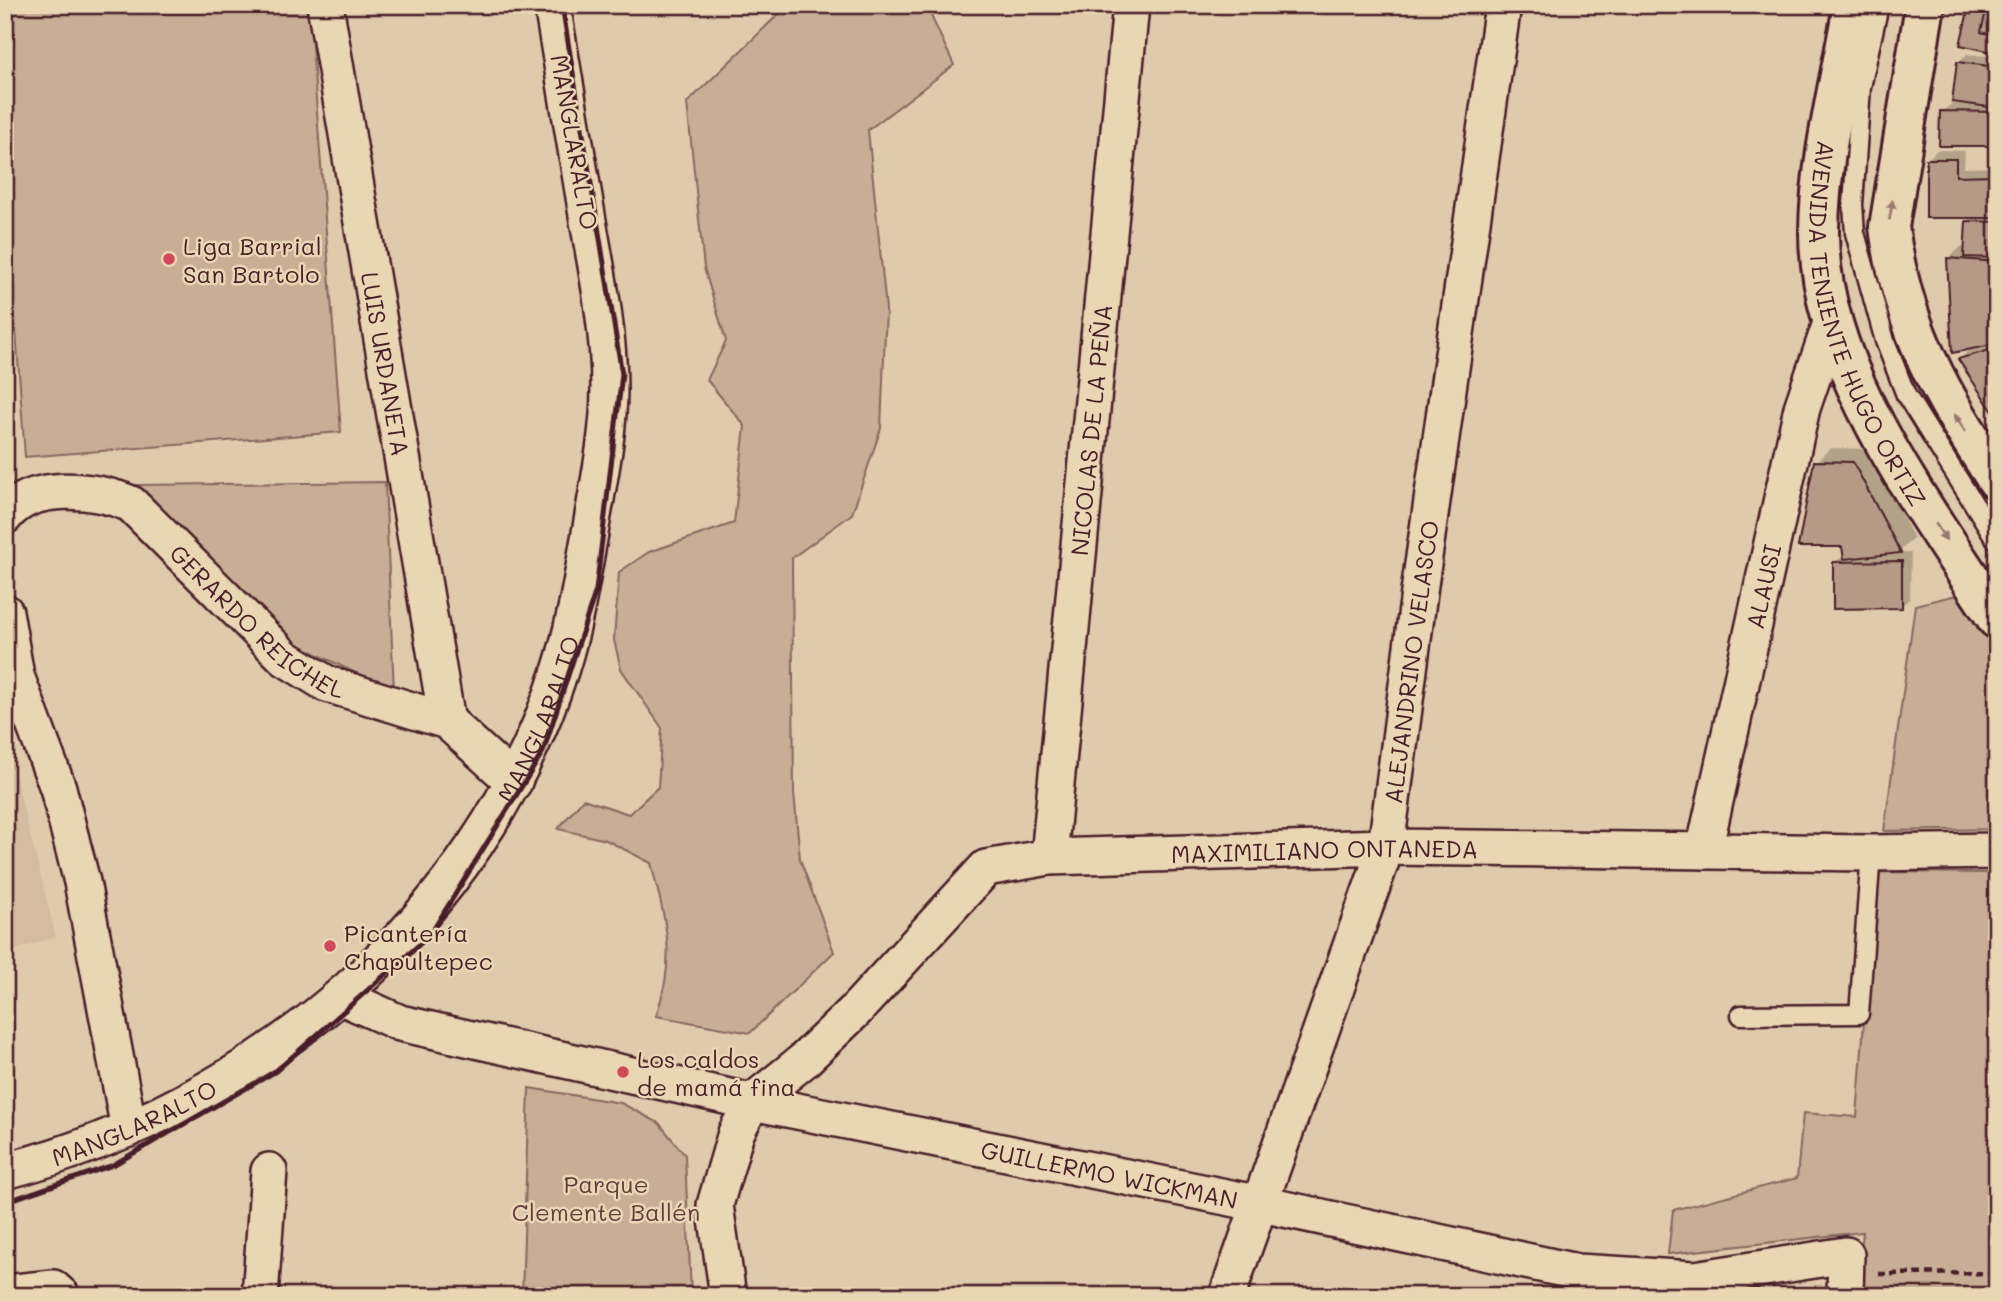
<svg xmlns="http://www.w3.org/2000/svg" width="2002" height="1301" font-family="Mali,sans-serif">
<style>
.built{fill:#d3bca0}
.green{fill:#c7ae95;stroke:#886660;stroke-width:2}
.shadow{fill:#0003}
.building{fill:#b69a87;stroke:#4a1f2b;stroke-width:2}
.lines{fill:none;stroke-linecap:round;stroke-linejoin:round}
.service-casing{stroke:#4a1f2b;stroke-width:23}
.minor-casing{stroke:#4a1f2b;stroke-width:40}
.secondary-casing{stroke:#4a1f2b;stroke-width:44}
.path{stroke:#4a1f2b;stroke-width:4.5;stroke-dasharray:7 5;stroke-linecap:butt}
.service{stroke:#e9d6b3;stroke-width:18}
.minor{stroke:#e9d6b3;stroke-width:35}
.secondary{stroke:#e9d6b3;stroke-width:38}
.rail{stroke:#4a1f2b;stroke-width:5}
.oneway{fill:#9a7a6f}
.poi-dot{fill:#d1495b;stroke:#e9d6b3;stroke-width:2.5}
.labels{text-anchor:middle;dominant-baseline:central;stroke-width:5;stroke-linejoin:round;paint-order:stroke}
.street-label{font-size:24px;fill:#4a1f2b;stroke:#e9d6b3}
.poi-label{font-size:24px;fill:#4a1f2b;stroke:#e9d6b3;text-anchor:start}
.park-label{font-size:24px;fill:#633c40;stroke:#e9d6b3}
</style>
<rect width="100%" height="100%" fill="#dfcbab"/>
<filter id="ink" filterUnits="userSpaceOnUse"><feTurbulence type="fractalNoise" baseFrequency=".0143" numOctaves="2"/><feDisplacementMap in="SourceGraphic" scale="14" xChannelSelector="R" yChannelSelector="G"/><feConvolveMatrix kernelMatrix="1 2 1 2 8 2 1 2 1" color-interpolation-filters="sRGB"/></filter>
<g filter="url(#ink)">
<path class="built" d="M5,735L56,937L5,953Z"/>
<path class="green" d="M5,5H309L341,432L25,457L16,330L5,336V235L14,301L5,189Z
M788,5H926L954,65L868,130L886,309L881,428L852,514L792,558L794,792L800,859L834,952L750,1033L656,1016C677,956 666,923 651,863L606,840L558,829L583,799L629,814L658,787L662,728L621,669L614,640L619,572L649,552L734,523L745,426L707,380L726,341L704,268L687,103Z
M385,482L394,692L286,639L137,485Z
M1965,593L1997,657V829L1884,831L1915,605Z
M1875,872L1997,873V1296H1856L1863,1232L1668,1254L1673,1210L1797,1178L1803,1113L1857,1117Z
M529,1088L621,1103L659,1123L685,1155L691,1296H522Z"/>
<path class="shadow" d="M1974,5H1993L1989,24L1997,25V51L1962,43Z
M1967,54L1997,57V144L1941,112L1953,103L1959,63Z
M1937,150L1965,151L1964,168L1997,167V413L1960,359L1972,347L1948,259L1962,246H1966L1967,222L1973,216L1928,159Z
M1830,448L1866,449L1914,538L1898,553H1911L1910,598L1902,606L1834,563L1845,554L1816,462Z"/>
<path class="building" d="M1969,7L1986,11L1981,32L1997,36V53L1960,45Z
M1957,62L1997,67V108L1952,102Z
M1940,111L1997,112V146H1939Z
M1926,159H1956V176L1996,175L1995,218H1926Z
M1966,221L1997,222V258L1964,257Z
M1947,258L1997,262V344L1952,353Z
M1997,348V415H1995L1958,359Z
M1814,461L1853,462L1901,553L1844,559L1842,547H1798Z
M1902,561V608L1833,609V562Z"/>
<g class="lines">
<defs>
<path id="service" d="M1879,5L1861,87L1853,205L1855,233L1885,341L1906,395L1997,541
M1741,1015L1859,1014L1871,853"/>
<g id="minor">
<path id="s1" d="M325,5L447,721"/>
<path id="s2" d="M5,516C32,481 96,489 131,504L285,658L327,684L447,721L514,782"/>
<path d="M5,612L16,676L58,788L82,882L129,1129"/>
<path id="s3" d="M1704,851L1802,408L1831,323"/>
<path id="s4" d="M1049,857L1131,5"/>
<path id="s5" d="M342,997L400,1023L752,1102L1261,1204L1577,1272L1695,1279L1846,1255L1845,1296"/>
<path id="s6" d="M5,1171C257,1106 481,920 561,668C575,624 582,578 590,533C598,485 609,436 609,388C609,332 598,276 588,221C576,149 564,77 552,5"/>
<path d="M5,1293L53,1288L62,1296"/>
<path d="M260,1296L269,1171"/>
<path id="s7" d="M728,1296L715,1205L736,1133L752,1102L803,1061L854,1012L986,868L1049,857L1386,847L1871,853L1997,851"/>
<path id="s8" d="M1227,1296L1386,847L1420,585L1503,5"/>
</g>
<g id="secondary">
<path id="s9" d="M1853,5C1841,79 1820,155 1819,230C1818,370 1924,506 1997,619"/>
<path d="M1925,5L1889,227C1903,331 1941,394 1997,480"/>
</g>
</defs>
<use href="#service" class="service-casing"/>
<use href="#minor" class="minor-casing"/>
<use href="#secondary" class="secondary-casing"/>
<path class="path" d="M1879,1274L1997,1273"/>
<use href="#service" class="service"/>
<use href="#minor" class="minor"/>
<use href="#secondary" class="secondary"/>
<path class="rail" d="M5,1202L113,1165L276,1071L430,935L543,752L596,590L622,374L562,5"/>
</g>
<defs><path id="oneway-solid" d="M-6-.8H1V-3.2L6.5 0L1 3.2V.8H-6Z" transform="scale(1.75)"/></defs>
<g class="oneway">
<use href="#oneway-solid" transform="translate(1891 210) rotate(-81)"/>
<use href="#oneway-solid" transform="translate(1960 423) rotate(-122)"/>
<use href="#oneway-solid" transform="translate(1941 532) rotate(57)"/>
</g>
</g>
<g class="poi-dot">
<circle cx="169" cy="259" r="7"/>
<circle cx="330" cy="946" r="7"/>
<circle cx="623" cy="1072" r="7"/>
</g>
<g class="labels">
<g class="street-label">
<text transform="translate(575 142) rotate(80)">MANGLARALTO</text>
<text stroke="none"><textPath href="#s9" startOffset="331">AVENIDA TENIENTE HUGO ORTIZ</textPath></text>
<text stroke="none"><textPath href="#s1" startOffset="364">LUIS URDANETA</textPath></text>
<text stroke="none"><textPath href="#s4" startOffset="429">NICOLAS DE LA PEÑA</textPath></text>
<text stroke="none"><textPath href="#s3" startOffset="271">ALAUSI</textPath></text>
<text stroke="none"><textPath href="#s2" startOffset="308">GERARDO REICHEL</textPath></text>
<text stroke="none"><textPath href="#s8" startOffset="663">ALEJANDRINO VELASCO</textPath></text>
<text stroke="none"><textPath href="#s6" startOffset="726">MANGLARALTO</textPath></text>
<text stroke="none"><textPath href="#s7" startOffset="873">MAXIMILIANO ONTANEDA</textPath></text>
<text stroke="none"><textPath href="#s6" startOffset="138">MANGLARALTO</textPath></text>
<text stroke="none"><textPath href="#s5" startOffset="789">GUILLERMO WICKMAN</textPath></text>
</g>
<g class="poi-label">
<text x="183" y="245">Liga Barrial<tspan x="183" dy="28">San Bartolo</tspan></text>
<text x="344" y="932">Picantería<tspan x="344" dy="28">Chapultepec</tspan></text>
<text x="637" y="1058">Los caldos<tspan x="637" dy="28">de mamá fina</tspan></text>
</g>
<g class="park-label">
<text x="606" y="1183">Parque<tspan x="606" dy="28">Clemente Ballén</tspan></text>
</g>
</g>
<rect width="2002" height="1301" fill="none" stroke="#e9d6b3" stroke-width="28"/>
<rect x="14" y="14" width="1974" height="1273" fill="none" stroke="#4a1f2b" stroke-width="2.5" filter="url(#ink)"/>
</svg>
